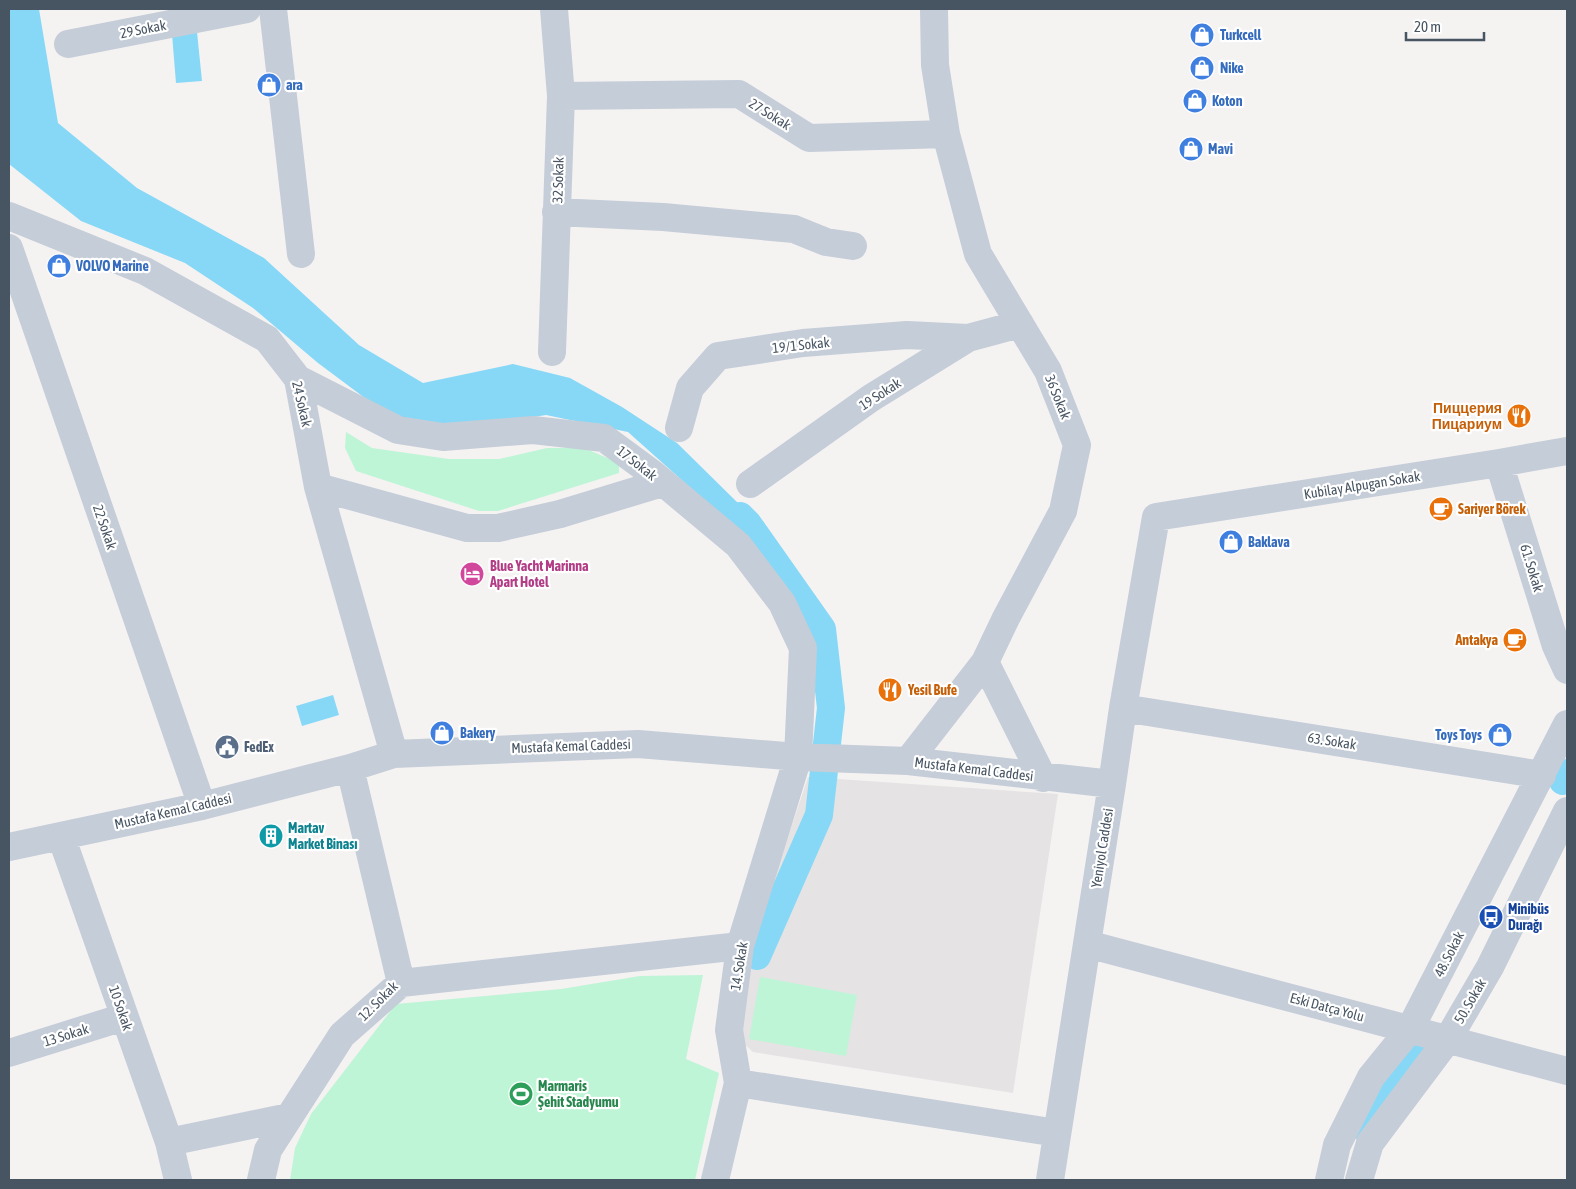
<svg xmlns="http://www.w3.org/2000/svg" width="1576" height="1189" font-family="'Asap Condensed',sans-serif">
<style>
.education{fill:#e6e3e4}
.green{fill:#bef5d6}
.water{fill:#86d8f6}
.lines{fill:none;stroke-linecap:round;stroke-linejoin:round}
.canal{stroke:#86d8f6;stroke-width:28}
.minor{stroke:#c5cdd8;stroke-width:28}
.labels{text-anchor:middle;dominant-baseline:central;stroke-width:4.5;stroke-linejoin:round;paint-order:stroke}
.street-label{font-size:14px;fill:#475462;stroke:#fff}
.shop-label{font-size:14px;font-weight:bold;fill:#366cbe;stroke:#fff;text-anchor:start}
.food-label{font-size:14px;font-weight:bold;fill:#c56008;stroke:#fff;text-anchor:end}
.hotel-label{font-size:14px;font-weight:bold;fill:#b23c85;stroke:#fff;text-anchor:start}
.service-label{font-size:14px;font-weight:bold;fill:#4e5e75;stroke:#fff;text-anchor:start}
.culture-label{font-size:14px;font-weight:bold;fill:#0d838f;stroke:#fff;text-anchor:start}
.transit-label{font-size:14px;font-weight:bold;fill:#164399;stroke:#fff;text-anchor:start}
.leisure-label{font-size:14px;font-weight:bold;fill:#27864d;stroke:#fff;text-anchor:start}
</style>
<rect width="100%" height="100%" fill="#f5f2f2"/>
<path class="education" d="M808,777L1058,794L1013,1093L753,1052L729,1030L754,939Z"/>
<path class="green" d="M346,432L372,448L449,459H499L547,448H584L619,463V473L498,511H479L356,471L345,448Z
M703,975L686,1059L719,1073L695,1180H290L295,1148L311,1114L396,1004L561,989L640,976Z
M760,977L857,995L846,1056L749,1039Z"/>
<path class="water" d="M9,9H39L58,123L137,188L264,258L359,345L423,383L513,364L570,378L622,407L677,443L740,505V516L731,524L628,432L546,415L466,428L389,416L318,363L253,308L185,263L81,221L9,164Z
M197,32L202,81L176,83L172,34Z
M333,695L339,715L302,726L296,706Z"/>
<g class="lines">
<path class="canal" d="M740,516L748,524L822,629L831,708L819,815L757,956
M1563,781L1567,773
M1367,1130L1418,1047"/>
<path class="minor" d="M273,9L301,254
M68,44L247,9
M561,96L739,94L809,138L946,134
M556,212L663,217L794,229L826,242L853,246
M9,216L145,271L267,339L298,379L318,487L394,754
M9,248L202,806
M552,352L561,96L554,9
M298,379L398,430L443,437L533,430L604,438L653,474L738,545L782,603L803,648L798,757L740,946L729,1030L738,1083L715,1180
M679,428L690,388L718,356L803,343L907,335L968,338
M1499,463L1556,646L1567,670
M750,484L871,398L968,338L1020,324
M318,487L467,528H498L560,514L662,483
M985,662L1043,778
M1123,708L1542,775
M908,761L985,662L1006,618L1063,511L1077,445L1048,371L978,254L946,134L935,65L934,9
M61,836L169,1142L178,1180
M9,847L202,806L350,768L394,754L638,744L798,757L908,761L1112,784
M1087,944L1567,1071
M401,983L740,946
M9,1053L124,1017
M738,1083L1057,1133
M169,1142L289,1117
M261,1180L268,1150L342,1035L401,983L350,768
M1050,1180L1112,784L1123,708L1156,517L1499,463L1567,451
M1329,1180L1337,1145L1371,1077L1410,1029L1567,724
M1359,1180L1370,1143L1448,1039L1490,967L1567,811"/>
</g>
<defs>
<symbol id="shop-disc" viewBox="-11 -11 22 22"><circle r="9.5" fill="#3f7fe0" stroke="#fff"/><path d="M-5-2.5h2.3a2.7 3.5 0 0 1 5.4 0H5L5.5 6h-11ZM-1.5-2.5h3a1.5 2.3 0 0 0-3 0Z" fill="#fff"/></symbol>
<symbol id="restaurant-disc" viewBox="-11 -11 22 22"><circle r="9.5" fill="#e8710a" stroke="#fff"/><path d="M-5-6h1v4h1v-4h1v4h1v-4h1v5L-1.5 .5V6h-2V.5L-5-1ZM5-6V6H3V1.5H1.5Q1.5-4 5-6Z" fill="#fff"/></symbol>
<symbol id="cafe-disc" viewBox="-11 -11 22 22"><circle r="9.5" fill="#e8710a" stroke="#fff"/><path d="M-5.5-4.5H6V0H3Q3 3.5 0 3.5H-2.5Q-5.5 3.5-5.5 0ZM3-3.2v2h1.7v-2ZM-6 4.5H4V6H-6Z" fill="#fff"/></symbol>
<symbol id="hotel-disc" viewBox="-11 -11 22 22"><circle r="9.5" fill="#d1479c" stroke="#fff"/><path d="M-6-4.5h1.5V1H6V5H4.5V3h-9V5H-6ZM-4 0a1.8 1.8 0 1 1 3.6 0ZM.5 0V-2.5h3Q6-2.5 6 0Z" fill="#fff"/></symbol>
<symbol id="civic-disc" viewBox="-11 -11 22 22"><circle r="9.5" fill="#5c6f8a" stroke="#fff"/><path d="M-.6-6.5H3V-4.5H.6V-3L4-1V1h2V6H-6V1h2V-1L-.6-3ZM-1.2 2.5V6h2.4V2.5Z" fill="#fff"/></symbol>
<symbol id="building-disc" viewBox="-11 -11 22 22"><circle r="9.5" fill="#0f9aa8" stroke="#fff"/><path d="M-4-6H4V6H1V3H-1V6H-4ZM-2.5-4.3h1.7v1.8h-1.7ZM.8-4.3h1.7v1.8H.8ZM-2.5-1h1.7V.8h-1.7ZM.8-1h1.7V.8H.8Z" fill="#fff"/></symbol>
<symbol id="bus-disc" viewBox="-11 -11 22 22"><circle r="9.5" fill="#1a4fb4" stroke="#fff"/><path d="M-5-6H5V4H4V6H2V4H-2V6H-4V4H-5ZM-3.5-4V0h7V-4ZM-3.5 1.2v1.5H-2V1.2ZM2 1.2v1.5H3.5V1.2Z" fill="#fff"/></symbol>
<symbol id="stadium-disc" viewBox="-11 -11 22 22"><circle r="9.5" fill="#2e9e5b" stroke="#fff"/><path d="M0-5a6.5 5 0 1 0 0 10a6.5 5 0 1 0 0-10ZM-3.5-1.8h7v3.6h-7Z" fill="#fff"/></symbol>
</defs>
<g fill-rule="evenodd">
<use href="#shop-disc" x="1188" y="21" width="28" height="28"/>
<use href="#shop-disc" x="1188" y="54" width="28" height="28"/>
<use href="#shop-disc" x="255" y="71" width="28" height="28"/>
<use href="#shop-disc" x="1181" y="87" width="28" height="28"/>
<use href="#shop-disc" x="1177" y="135" width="28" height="28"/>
<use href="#shop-disc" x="45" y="252" width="28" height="28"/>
<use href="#restaurant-disc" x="1505" y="402" width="28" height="28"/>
<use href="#cafe-disc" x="1427" y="495" width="28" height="28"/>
<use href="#shop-disc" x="1217" y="528" width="28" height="28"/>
<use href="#hotel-disc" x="458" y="560" width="28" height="28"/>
<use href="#cafe-disc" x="1501" y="626" width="28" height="28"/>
<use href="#restaurant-disc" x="876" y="676" width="28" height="28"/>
<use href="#shop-disc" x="428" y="719" width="28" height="28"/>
<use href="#shop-disc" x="1486" y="721" width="28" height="28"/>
<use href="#civic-disc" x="213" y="733" width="28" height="28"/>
<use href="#building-disc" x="257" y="822" width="28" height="28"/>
<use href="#bus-disc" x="1477" y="903" width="28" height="28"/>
<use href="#stadium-disc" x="507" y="1080" width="28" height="28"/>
</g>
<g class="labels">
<g class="street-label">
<text transform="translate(143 29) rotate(-11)">29 Sokak</text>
<text transform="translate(770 114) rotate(32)">27 Sokak</text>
<text transform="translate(558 180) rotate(-88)">32 Sokak</text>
<text transform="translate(801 345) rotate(-6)">19/1 Sokak</text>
<text transform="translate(880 394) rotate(-33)">19 Sokak</text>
<text transform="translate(1058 397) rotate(68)">36 Sokak</text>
<text transform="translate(302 404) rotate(77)">24 Sokak</text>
<text transform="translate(637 463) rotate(38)">17 Sokak</text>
<text transform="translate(1362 485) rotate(-9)">Kubilay Alpugan Sokak</text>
<text transform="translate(105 527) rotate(71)">22 Sokak</text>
<text transform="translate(1532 568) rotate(73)">61. Sokak</text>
<text transform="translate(1332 741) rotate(9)">63. Sokak</text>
<text transform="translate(571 746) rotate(-2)">Mustafa Kemal Caddesi</text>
<text transform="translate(974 769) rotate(7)">Mustafa Kemal Caddesi</text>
<text transform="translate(173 811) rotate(-13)">Mustafa Kemal Caddesi</text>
<text transform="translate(1102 848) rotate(-81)">Yeniyol Caddesi</text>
<text transform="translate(1449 954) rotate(-63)">48. Sokak</text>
<text transform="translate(739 966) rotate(-81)">14. Sokak</text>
<text transform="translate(378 1001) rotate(-45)">12. Sokak</text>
<text transform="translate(1470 1001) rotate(-60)">50. Sokak</text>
<text transform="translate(1327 1007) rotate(15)">Eski Datça Yolu</text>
<text transform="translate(121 1008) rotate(71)">10 Sokak</text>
<text transform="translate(66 1035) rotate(-17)">13 Sokak</text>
</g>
<g class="shop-label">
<text x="1220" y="35">Turkcell</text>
<text x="1220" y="68">Nike</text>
<text x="286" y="85">ara</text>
<text x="1212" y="101">Koton</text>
<text x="1208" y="149">Mavi</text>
<text x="76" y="266">VOLVO Marine</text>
<text x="1248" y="542">Baklava</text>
<text x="460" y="733">Bakery</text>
<text x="1482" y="735" text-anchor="end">Toys Toys</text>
</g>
<g class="food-label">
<text x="1502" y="408">Пиццерия<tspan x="1502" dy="16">Пицариум</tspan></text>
<text x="1458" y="509" text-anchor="start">Sariyer Börek</text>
<text x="1498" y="640">Antakya</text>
<text x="908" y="690" text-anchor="start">Yesil Bufe</text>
</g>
<g class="hotel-label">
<text x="490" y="566">Blue Yacht Marinna<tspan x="490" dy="16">Apart Hotel</tspan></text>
</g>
<g class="service-label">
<text x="244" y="747">FedEx</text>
</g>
<g class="culture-label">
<text x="288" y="828">Martav<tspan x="288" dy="16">Market Binası</tspan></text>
</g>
<g class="transit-label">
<text x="1508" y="909">Minibüs<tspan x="1508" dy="16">Durağı</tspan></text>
</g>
<g class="leisure-label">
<text x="538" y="1086">Marmaris<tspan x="538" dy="16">Şehit Stadyumu</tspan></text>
</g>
</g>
<rect width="1576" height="1189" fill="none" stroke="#475462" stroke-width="20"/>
<path d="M1406 32v8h78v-8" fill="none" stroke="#475462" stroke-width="2.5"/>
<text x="1414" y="32" font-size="15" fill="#475462" stroke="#ffffff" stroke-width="4" paint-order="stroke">20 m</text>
</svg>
